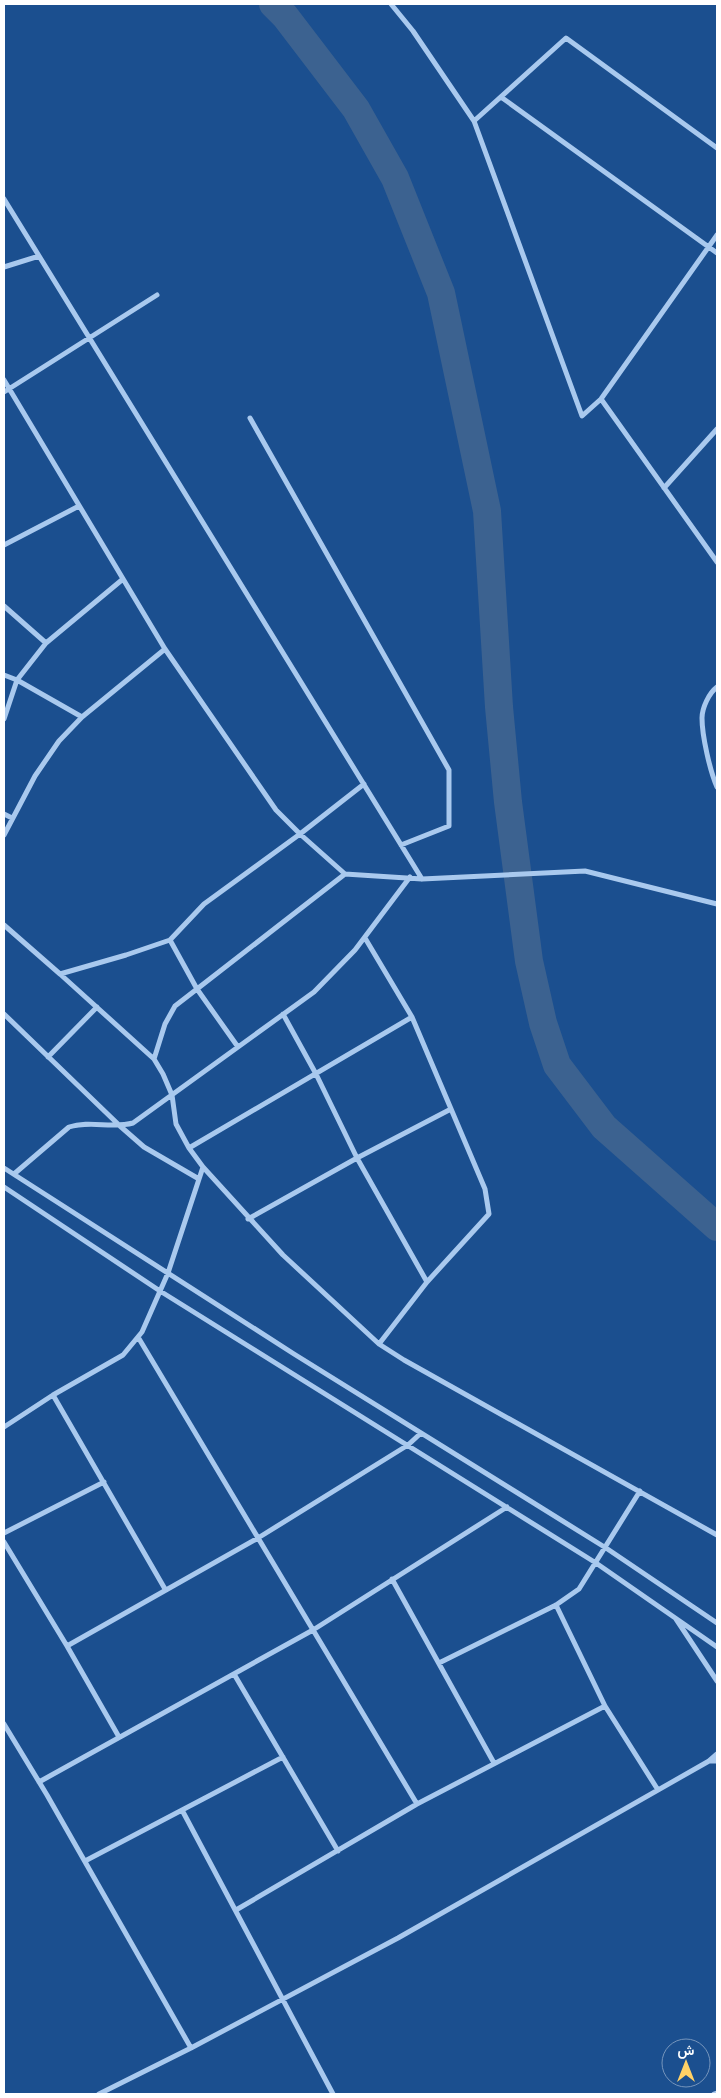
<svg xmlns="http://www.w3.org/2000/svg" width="721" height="2098" font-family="'Noto Sans',Vazirmatn,sans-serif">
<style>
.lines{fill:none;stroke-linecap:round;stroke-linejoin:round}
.river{stroke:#3c6290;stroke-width:28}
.minor{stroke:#a9c9ee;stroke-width:5}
</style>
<rect width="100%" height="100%" fill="#1b4f8f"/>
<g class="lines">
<path class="river" d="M273,4L285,16L356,109L395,178L441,293L487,511L499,707L508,802L529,961L543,1023L557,1065L604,1127L717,1227"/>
<path class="minor" d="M391,4L413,31L474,121
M501,97L717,253
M717,148L566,38L474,121L582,416L601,399L717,235
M4,199L422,879
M4,267L39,256
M4,380L165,649L276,810L300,834L345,874L422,879L585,871L717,904
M4,392L157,295
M601,399L717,562
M250,418L449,770V826L401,845
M664,488L717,429
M4,545L79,506
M4,606L46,643
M4,675L17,680L82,717
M717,687C709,693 702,708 702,718C702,736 710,771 717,787
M4,719L17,680L46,643L123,579
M4,814L12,818
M4,835L35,776L59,741L82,717L165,649
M4,925L60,974L126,955L170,940
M60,974L154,1059
M4,1014L120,1126L144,1147L199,1179
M283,1014L316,1074L357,1158L427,1282L379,1344
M412,1017L485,1189L489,1214L427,1282
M238,1047L197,989L345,874
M48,1057L97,1007
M189,1148L412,1017L365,938
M203,1167L283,1255L379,1344L404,1360L717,1535
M4,1168L294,1354L606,1548L717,1623
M14,1174L69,1127C90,1120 112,1129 133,1123L314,992L355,950L410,877
M4,1187L160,1291L596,1563L717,1647
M248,1219L357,1158L451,1109
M138,1337L417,1804
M53,1395L165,1589
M4,1427L53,1395L123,1355L142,1332L168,1273L203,1167L189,1148L176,1124L172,1095L163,1074L154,1059L165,1024L175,1006L197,989L170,940L204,904L300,834L364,784
M4,1533L104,1482
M4,1542L67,1646L119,1737
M392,1579L494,1763
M556,1605L605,1706L658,1790
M676,1619L717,1681
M67,1646L258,1538L408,1445L421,1433
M439,1663L556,1605L579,1589L640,1491
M234,1674L338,1851
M4,1724L47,1795L191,2048
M717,1754L709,1761H717
M39,1782L313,1630L507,1507
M182,1810L333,2094
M85,1861L283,1757
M236,1910L417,1804L605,1706
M99,2094L191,2048L398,1938L709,1761
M714,2094L717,2093"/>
</g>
<rect width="721" height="2098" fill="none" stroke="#ffffff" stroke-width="10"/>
<g transform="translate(686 2063)"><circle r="24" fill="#1b4f8f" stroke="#7695bc"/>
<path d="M0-4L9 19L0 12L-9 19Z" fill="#ffd166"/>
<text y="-8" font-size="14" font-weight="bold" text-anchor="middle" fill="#ffffff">ش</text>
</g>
</svg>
